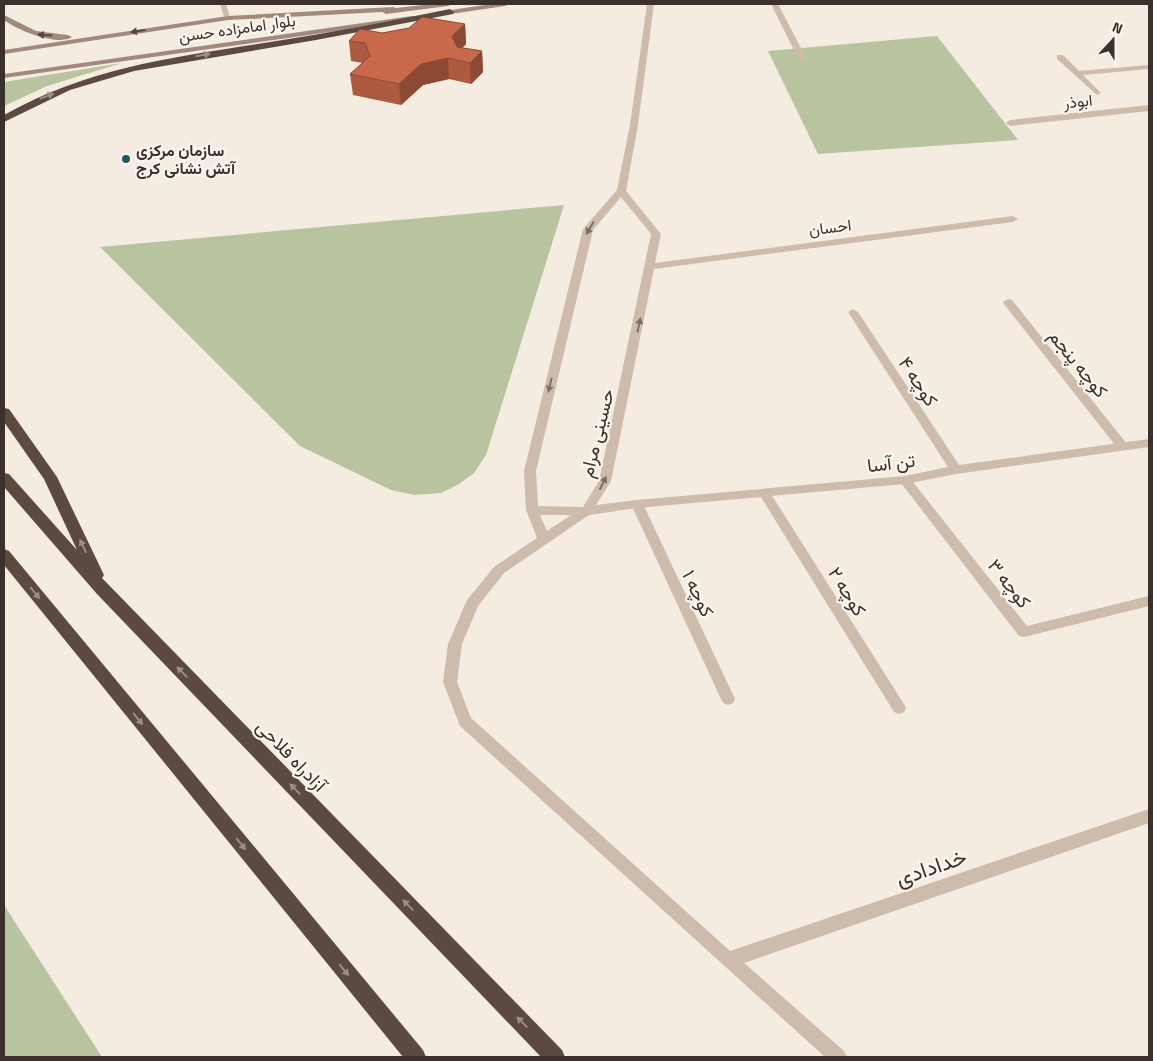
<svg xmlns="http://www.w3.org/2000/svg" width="1153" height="1061" font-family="'Titillium Web',Vazirmatn,sans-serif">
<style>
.green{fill:#b8c4a0}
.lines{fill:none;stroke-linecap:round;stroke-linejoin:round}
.lane{fill:#cdbbac;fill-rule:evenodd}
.street{fill:#cdbbac;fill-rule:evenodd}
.secondary{fill:#a18a7d;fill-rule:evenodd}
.highway{fill:#5c4a42;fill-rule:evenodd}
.wall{fill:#ac5a40}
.shaded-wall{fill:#8c4a34}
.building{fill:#c8694b;stroke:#8c4a34}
.oneway{fill:#544640}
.oneway2{fill:#9c8e87}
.oneway3{fill:#7d6f65}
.poi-dot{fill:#1f5a5e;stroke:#fbf5ee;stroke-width:2}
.labels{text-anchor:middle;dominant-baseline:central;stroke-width:4.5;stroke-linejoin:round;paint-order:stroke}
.far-street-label{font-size:16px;fill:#3b302b;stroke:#fbf5ee}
.far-poi-label{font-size:16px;font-weight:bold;fill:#3b302b;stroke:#fbf5ee;text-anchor:start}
.street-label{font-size:19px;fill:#3b302b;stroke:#fbf5ee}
.near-street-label{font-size:22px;fill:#3b302b;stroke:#fbf5ee}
</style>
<rect width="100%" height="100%" fill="#f4ebe1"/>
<path class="green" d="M937,36L1018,140L818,154L768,51Z
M122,63L47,86L4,106V82Z
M564,205L486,455L474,473L459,484L441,493L414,495L391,490L300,446L100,247Z
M4,905L102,1057H4Z"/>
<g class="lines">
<path class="lane" d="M220,4H226L231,20H225Z
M1057,55H1063L1079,71L1149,65V69L1083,75L1101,93L1097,95L1057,59Z
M1008,299L1012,300L1127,444L1129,447L1127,450H1119L1004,304L1003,302Z
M905,476L909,477L1027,626L1149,596V606L1024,637L1019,636L901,483L899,480Z
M765,490L769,491L904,704L906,708L904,712L899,714L894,712L759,494Z
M637,500L643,504L735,699L733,703L728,705L723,703L721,699L631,504Z"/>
<path class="street" d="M647,4H654L638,125L626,191L661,234L655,263L1013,216L1018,219L1013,222L654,269L611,481L596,505L637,500L905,476L948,467L848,312L853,309L858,312L959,465L1149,439V447L956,474L905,484L637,508L589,515L504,573L478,606L462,644L457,682L471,718L730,951L1149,809V823L744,963L844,1051L847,1057H825L460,726L443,682L448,644L467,600L494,567L537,538L526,510L524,471L583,229L617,190L630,125ZM621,197L651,234L599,481L583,507L538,506L536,471L593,230ZM540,515H571L547,531Z
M771,4H778L806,58L805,60L798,58Z
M1149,105V111L1010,126L1006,123L1010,120Z"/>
<path class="secondary" d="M433,4H452L448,6L386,14L382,12L228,20L4,54V50L228,16L393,7L396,8Z
M492,4H509L505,6L437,16L433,14L437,12Z
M4,15L36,31L68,35L72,37C58,47 17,30 4,20Z
M412,16H415V20L4,78V74Z"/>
<path class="highway" d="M450,9L454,12L453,14L316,40L134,71L70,90L4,122V115C89,67 175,57 270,42C330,33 390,21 450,9Z
M4,408L9,409L57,477L104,575L102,578L562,1050L565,1057H541L97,594L4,487V473L9,474L77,550L44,479L4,422Z
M4,549L9,551L423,1050L426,1057H403L4,565Z"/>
</g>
<path class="wall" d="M465,24L466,44L462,48L482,51L483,72L471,84L449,79L423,85L401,105L353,95L350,74L363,63L351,61L349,41L382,33Z"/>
<path class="shaded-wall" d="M465,24L466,44L454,56L452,36Z
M482,51L483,72L471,84L470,63Z
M448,58L449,79L423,85L401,105L399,84L421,64Z"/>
<path class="building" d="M422,17L465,24L452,36L457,47L482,51L470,63L448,58L421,64L399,84L350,74L370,56L365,43L349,41L360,29L382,33L409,28Z"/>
<defs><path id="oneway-solid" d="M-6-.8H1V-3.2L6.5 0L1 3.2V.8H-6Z" transform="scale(1.25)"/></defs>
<g class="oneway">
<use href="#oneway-solid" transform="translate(138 31) rotate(172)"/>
<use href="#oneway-solid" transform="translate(45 35) rotate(-176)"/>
</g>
<g class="oneway2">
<use href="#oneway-solid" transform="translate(203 55) rotate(-9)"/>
<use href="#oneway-solid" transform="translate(47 96) rotate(-20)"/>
<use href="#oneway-solid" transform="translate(83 546) rotate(-115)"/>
<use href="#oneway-solid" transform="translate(35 593) rotate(51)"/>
<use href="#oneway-solid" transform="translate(182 672) rotate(-134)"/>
<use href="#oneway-solid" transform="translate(138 719) rotate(51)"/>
<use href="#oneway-solid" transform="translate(295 789) rotate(-134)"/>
<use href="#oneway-solid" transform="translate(241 844) rotate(51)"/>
<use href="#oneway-solid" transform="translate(408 905) rotate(-134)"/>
<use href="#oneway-solid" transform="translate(344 970) rotate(51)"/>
<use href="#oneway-solid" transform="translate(522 1022) rotate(-134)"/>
</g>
<g class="oneway3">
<use href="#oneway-solid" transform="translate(590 228) rotate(121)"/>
<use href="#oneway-solid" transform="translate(639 325) rotate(-78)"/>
<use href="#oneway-solid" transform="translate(550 385) rotate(103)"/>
<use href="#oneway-solid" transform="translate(603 483) rotate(-64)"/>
</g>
<circle class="poi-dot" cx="126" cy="159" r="5"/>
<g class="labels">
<g class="far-street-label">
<text transform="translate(237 28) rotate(-8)">بلوار امامزاده حسن</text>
<text transform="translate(1078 101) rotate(-6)">ابوذر</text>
<text transform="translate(830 227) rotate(-7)">احسان</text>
</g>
<g class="far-poi-label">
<text x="136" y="150">سازمان مرکزی<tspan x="136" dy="18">آتش نشانی کرج</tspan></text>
</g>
<g class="street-label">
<text transform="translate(1079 363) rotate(51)">کوچه پنجم</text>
<text transform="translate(919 381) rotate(57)">کوچه ۴</text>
<text transform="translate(596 433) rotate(-76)">حسینی مرام</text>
<text transform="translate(891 462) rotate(-7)">تن آسا</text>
<text transform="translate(1010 583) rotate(52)">کوچه ۳</text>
<text transform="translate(848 591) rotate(58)">کوچه ۲</text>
<text transform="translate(699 593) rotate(65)">کوچه ۱</text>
<text transform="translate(292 755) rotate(46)">آزادراه فلاحی</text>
</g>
<g class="near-street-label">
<text transform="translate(931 867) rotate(-19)">خدادادی</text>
</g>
</g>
<rect width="1153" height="1061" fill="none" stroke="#3b302b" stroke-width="10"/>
<g transform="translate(1113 40) rotate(21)" stroke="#fbf5ee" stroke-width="4" paint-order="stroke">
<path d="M0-4L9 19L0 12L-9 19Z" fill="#3b302b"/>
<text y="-8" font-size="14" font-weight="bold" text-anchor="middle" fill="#3b302b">N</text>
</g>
</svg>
